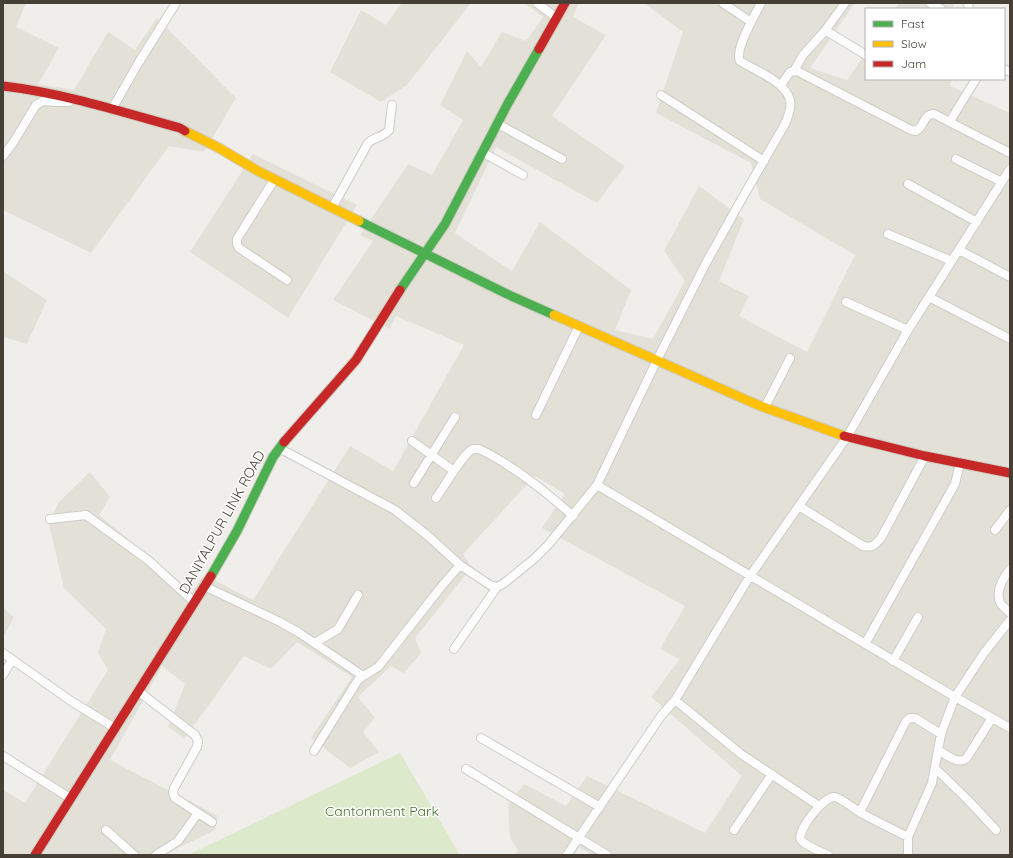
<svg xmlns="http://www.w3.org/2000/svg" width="1013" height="858" font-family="Quicksand,sans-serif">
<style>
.residential{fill:#e3e0d7}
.green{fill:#dce9cb}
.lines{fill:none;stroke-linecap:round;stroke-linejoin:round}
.street-casing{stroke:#cdccc7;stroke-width:10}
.fast-casing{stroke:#cecbc1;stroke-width:11}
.slow-casing{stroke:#cecbc1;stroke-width:11}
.jam-casing{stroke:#cecbc1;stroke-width:11}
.street{stroke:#fdfcfc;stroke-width:8}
.fast{stroke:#4caf50;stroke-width:9}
.slow{stroke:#ffc107;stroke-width:9}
.jam{stroke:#c62828;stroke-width:9}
.labels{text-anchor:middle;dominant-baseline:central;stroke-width:3;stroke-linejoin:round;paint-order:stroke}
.street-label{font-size:14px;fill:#453f36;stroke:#fff}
.park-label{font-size:14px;fill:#46742c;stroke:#fff}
</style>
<rect width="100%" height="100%" fill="#efeeea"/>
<path class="residential" d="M3,3H26L16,27L59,48L38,84L74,90L108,32L135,50L157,18L236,98L204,152L169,146L91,253L3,210Z
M402,3H471L407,85L381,102L330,72L361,10L386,25Z
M524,3H579L573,17L606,35L552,116L625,166L597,203L496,147L455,233L512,271L540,222L631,290L615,330L653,339L685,281L664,251L699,186L744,219L719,281L749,296L739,316L807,352L855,255L760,199L751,163L656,113L683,32L644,3H855L810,68L847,80L866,52V79H952L950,86L1010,113V855H592L579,847L574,855H515L518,850L510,838L508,805L524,784L566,806L587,776L705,833L742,776L651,697L680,659L660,649L685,606L542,528L565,494L535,476L463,554L472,567L415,638L421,653L404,673L391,666L358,697L375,718L363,732L379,752L350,768L311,738L352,677L297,642L271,669L244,656L185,738L168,727L185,684L162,666L110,760L218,816L215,830L164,855H3V790L25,803L108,670L98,653L106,629L64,588L49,525L58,503L90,472L110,497L99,515L192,592L204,575L253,600L350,446L393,471L464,345L396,316L390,329L333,300L373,241L360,235L408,164L432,175L463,120L440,105L467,51L481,67L502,32L526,41L543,17Z
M899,3H954L953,9H895Z
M253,154L357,205L288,318L190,252Z
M3,271L47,300L27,344L3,337Z
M3,608L14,617L3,638Z"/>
<path class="green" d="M400,753L460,855H188Z"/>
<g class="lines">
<defs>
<path id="street" d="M537,3L557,18
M723,3L751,22
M930,3L941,9
M968,3L969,9
M824,32L845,3
M1004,69L1010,72
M794,71L803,55L824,32H828L833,35L866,55
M781,85L790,72L797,71L911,130L916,131C925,126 923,114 934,114L1010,153
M661,95L764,161
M112,109L139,62L176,3
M950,121L976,79
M498,124L562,159
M482,152L523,175
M3,156L13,143L36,105L43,101L56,102H69
M956,159L1002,182
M274,180L237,239V244L239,248L287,280
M908,184L977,222
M332,208L368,143C374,137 384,137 389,130L392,105
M888,234L952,261
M959,250L1010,277
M929,297L1010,339
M846,302L908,330
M765,407L790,358
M536,415L579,326
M412,441L454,471
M279,448L395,510L427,535L460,565L490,585L497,587L503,584L534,559L548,545L597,485L657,360L706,263L740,202L785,124C788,117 792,107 790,100C786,82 754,70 740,61C734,50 755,15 761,3
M414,483L455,417
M597,485L955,697L1010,728
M436,498C443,489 463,453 473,449C475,449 477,449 479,449C513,465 545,491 573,516
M799,506L863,546C873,548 875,545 881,538L925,456
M50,519L86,515L148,560L194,602
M995,530L1010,510
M1010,569C1003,578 994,592 1001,604C1003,607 1007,610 1010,613
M204,586L280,622L298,632L363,676
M315,643L338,629L358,595
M865,644L955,484L960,463
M454,649L497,587
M3,653L71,701L115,728
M893,661L918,617
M3,675L12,660
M138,691L195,735L198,741L197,747L174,788L173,793L175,798L212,822
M675,700L741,754L819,806
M481,738L600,807
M938,750C947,755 956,764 966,759L992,718
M314,751L358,680C364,674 372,672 379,666L441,587L460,565
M3,756L70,798
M466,769L607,855
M936,769L968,800L996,830
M860,812L906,721L910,718H915L941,734
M106,830L134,855
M734,830L772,774
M156,855L178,841L198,813
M567,855L661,716L675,700L750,576L847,437L908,330L1010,169
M828,855C821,852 805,845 801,840C796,831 825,795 835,797C844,800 853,808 861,813C876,821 892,829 908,837
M908,855V837L932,783L941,734L955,697L984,653L1010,620"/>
<path id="fast" d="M359,221L507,294L554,315
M400,290L445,224L507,105L539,49
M211,576L237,531L273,457L284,442"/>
<path id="slow" d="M185,131L219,148L258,171L359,221
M554,315L758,405L844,436"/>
<path id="jam" d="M539,49L565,3
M3,86C63,93 122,112 180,128L185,131
M844,436L925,456L1010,473
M284,442L356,360L400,290
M35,855L211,576"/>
</defs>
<use href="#street" class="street-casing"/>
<use href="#fast" class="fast-casing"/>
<use href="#slow" class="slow-casing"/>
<use href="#jam" class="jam-casing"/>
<use href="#street" class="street"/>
<use href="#fast" class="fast"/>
<use href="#slow" class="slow"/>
<use href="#jam" class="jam"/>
</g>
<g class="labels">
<g class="street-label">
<text transform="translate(222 522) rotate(-61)">DANIYALPUR LINK ROAD</text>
</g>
<g class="park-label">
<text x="382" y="811">Cantonment Park</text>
</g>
</g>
<rect width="1013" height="858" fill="none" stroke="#453f36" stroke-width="8"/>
<rect x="865" y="8" width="140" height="72" fill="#ffffff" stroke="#b5b2af"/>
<rect x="873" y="21" width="20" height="6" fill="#4caf50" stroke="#b5b2af"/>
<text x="901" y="28" font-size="12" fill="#453f36">Fast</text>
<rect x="873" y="41" width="20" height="6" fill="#ffc107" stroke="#b5b2af"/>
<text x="901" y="48" font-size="12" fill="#453f36">Slow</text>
<rect x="873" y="61" width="20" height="6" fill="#c62828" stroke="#b5b2af"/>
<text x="901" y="68" font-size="12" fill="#453f36">Jam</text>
</svg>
